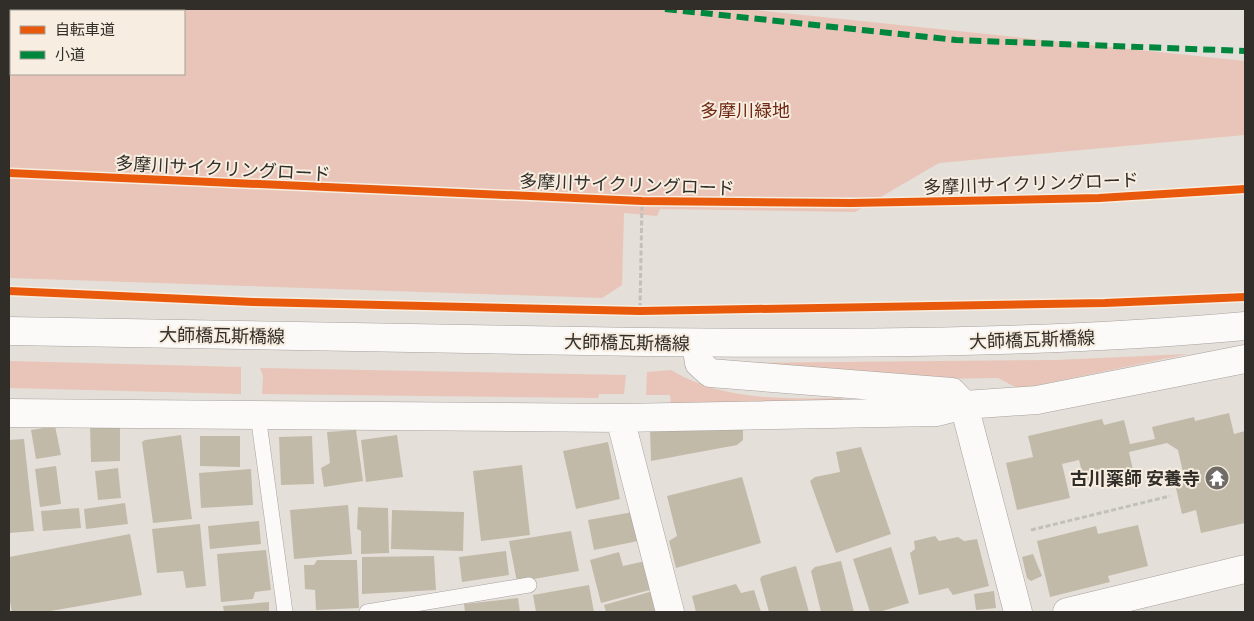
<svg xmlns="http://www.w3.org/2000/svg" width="1254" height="621" font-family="'Exo 2','Noto Sans JP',sans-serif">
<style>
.green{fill:#e8c5b8;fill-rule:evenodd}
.building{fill:#c2baa8}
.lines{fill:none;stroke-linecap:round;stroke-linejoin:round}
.service-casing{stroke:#a6a19c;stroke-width:16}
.minor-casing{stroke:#a6a19c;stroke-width:29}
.tertiary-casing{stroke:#a6a19c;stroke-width:29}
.path{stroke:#c1c0bd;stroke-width:3;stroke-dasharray:5 2.5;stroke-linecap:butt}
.service{stroke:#fbfaf9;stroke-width:15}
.minor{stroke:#fbfaf9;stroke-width:28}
.tertiary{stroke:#fbfaf9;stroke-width:28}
.quiet{stroke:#00873e;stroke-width:6;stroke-dasharray:12 6;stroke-linecap:butt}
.cycleway-casing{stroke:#f7eee1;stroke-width:11}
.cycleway{stroke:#e8590c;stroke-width:8}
.labels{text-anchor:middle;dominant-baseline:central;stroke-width:4;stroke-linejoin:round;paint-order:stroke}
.park-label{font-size:18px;fill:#6f2711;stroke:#f7eee1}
.street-label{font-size:18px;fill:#312d28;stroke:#f7eee1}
.poi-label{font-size:18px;font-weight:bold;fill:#312d28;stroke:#f7eee1;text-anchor:end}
</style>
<rect width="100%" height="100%" fill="#e5dfd9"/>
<path class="green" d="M9,9H746L1245,61V135L939,163L855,212L660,209L657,216L624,213L622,285L602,298L9,278ZM11,11H184V74H11Z
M1188,354L1019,389L998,378L931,379L729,363L1056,360Z
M9,361L241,367V394L9,388Z
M260,368L626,375L624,394H599L598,398L262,394L263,376Z
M671,370C722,401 785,399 843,398V401L671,404L670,395H646L647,372Z"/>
<path class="building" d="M1229,413L1234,434L1245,431V523L1201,533L1196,510L1182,514L1175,484L1185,481L1178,450L1167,443L1129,452L1133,470L1084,481L1079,460L1062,464L1070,498L1017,510L1006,463L1033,457L1028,436L1102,419L1104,425L1124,420L1130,444L1155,439L1152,427L1194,417L1195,421Z
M55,426L61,455L36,459L31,430Z
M90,426H120V461L91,462Z
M743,427V440L737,445L651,461L650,429Z
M356,430L363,481L324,487L321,468L330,463L327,432Z
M181,435L192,519L153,523L142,442L145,440Z
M397,435L403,477L366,482L361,440Z
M200,436H240V467L200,466Z
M312,436L314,484L281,485L279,437Z
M24,439L34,531L9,533V440Z
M608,442L620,499L576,509L563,451Z
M861,447L891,534L836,553L810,481L815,477L840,472L836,452Z
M522,465L530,535L481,541L473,471Z
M56,466L61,504L40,507L35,469Z
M118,468L121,498L98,500L95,471Z
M251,469L253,505L201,508L199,473Z
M742,477L761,543L676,568L669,541L677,536L667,496Z
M125,503L128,524L86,529L84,509Z
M348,505L352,554L294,559L290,510Z
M358,507L388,508L389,553L361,554V531L357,529Z
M79,508L81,528L43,531L41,511Z
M392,510L464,512L463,551L391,549Z
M633,512L638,541L594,550L588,520Z
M259,521L261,544L210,549L208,526Z
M200,524L206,586L186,588L183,571L157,573L152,529Z
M1138,525L1148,566L1108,576L1110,582L1050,597L1037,541L1096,526L1098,534Z
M571,531L579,571L517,582L509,541Z
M130,534L142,595L45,612H12L9,597V557Z
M935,536L939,541L958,537L964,541L977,539L989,586L953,595L948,588L919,595L910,553L915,549L914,541Z
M891,547L909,603L879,612H870L853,559Z
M266,550L271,590L255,592L253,599L221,602L217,554Z
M506,551L509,575L462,582L459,557Z
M619,552L623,566L650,560L657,588L601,603L590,560Z
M1033,554L1042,576L1031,581L1027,578L1022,557Z
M434,556L436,590L362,594V557Z
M317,560H357L359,608L316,610L315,590L305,589L304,565H314Z
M841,561L854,612H821L811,571L815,567Z
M796,566L809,612H769L760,579L762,576Z
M736,584L741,593L754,590L761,612H696L692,596Z
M589,585L594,612H536L533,595Z
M653,591L660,612H606L604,605Z
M994,591L996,608L976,610L974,594Z
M518,598L520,612H465L464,604Z
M269,602V612H224L223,606Z"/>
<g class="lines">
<defs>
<path id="service" d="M258,415L285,612
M367,612L529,585"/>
<path id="minor" d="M696,343L699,363L710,373L952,392L964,405L1018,612
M9,413L620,418L937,412L964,405L1037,400L1245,359
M620,418L670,612
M1067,612L1245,569"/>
<path id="tertiary" d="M9,331C220,335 431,340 643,342C844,344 1045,344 1245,326"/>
</defs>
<use href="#service" class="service-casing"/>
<use href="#minor" class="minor-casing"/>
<use href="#tertiary" class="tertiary-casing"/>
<path class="path" d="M640,308L642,201
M1031,530L1170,496"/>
<use href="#service" class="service"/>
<use href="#minor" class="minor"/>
<use href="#tertiary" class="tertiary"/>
<path class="quiet" d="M665,9L956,40L1245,51"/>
<defs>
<path id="cycleway" d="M9,173L642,201L851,203L1099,198L1245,189
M9,291L253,302L640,311L1105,303L1245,297"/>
</defs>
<use href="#cycleway" class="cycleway-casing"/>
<use href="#cycleway" class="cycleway"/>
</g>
<defs>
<symbol id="temple-disc" viewBox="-11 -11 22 22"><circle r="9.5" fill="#706b66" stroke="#f7eee1"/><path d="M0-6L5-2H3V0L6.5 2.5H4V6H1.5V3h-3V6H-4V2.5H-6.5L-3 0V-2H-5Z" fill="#fff"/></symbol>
</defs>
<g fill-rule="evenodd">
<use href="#temple-disc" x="1203" y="464" width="28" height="28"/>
</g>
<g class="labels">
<g class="park-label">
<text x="745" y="110">多摩川緑地</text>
</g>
<g class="street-label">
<text transform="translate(223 168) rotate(3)">多摩川サイクリングロード</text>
<text transform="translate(1031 183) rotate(-2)">多摩川サイクリングロード</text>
<text transform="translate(627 184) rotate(2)">多摩川サイクリングロード</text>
<text transform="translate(222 335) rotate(1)">大師橋瓦斯橋線</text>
<text transform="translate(1032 339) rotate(-2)">大師橋瓦斯橋線</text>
<text transform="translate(627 342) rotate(1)">大師橋瓦斯橋線</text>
</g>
<g class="poi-label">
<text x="1200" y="478">古川薬師 安養寺</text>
</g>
</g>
<rect width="1254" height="621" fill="none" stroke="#312d28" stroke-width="20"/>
<rect x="10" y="10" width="175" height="65" fill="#f7eee1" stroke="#a8a197"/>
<rect x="20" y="26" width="25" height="8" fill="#e8590c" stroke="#a8a197"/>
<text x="55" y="35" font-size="15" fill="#312d28">自転車道</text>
<rect x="20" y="51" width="25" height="8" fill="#00873e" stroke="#a8a197"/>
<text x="55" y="60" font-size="15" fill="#312d28">小道</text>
</svg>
